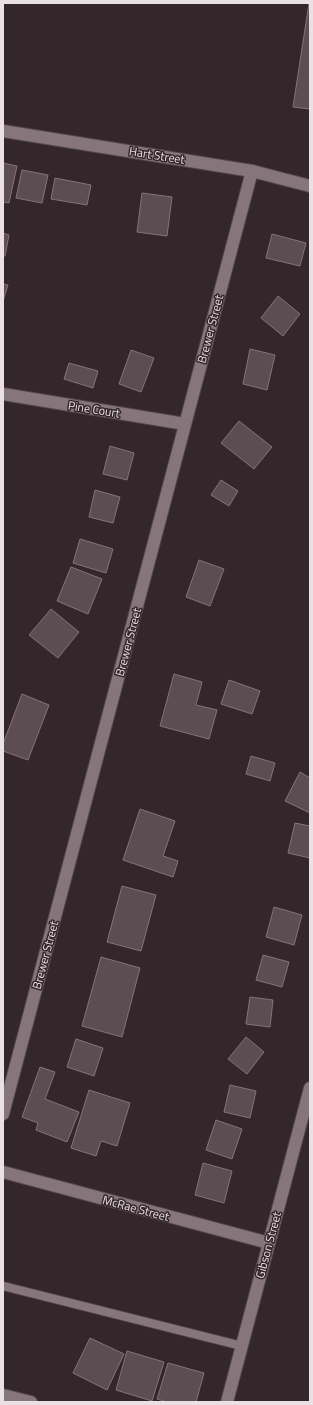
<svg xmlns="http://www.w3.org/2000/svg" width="313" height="1405" font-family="'Titillium Web',sans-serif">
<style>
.building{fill:#5b4d52;stroke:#84747a}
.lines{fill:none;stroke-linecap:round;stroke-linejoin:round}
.service-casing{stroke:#51464a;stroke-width:10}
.minor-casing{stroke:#51464a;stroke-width:14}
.tertiary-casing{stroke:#51464a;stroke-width:14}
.service{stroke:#86767c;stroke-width:8}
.minor{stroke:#86767c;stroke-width:12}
.tertiary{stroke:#86767c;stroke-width:12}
.labels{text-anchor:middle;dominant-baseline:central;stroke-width:3;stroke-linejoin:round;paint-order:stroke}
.street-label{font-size:12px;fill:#e9e1e4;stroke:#34272c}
</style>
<rect width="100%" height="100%" fill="#34272c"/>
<path class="building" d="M309,3H310V109L293,107Z
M3,163L17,166L9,203L3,202Z
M22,170L48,175L42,203L16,198Z
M55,178L91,185L87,205L51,199Z
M142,193L172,197L167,236L137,232Z
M3,233L9,235L5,256H3Z
M272,234L306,243L300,266L266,258Z
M3,284L8,285L3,301Z
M278,296L300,314L283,336L261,318Z
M250,349L275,355L267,390L243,384Z
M131,350L154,358L141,392L119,384Z
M69,363L98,371L93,388L64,379Z
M239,421L272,447L254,469L221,443Z
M110,446L134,453L127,480L103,474Z
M221,480L238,491L229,506L211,495Z
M95,490L120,497L113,523L89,517Z
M80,539L113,549L106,573L73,563Z
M199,560L224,569L210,606L186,597Z
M71,567L102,579L88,614L57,601Z
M51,609L79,632L58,658L29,635Z
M174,674L202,682L196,705L217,710L209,739L160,726Z
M229,680L260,691L252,714L221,704Z
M22,694L49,705L28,760L3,751V744Z
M251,756L275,763L270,781L246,774Z
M300,772L310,778V813L285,801Z
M140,809L175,821L163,856L178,861L173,877L123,860Z
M295,823L310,826V858L288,853Z
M122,886L156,895L141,951L107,942Z
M274,907L302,915L294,945L266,937Z
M263,955L289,962L282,987L256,980Z
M101,957L140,968L122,1037L82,1026Z
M250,997L273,1000L270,1027L246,1024Z
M246,1037L264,1052L247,1074L228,1059Z
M76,1039L103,1048L94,1076L67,1067Z
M40,1067L55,1072L45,1099L79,1112L67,1142L36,1130L38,1123L22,1117Z
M230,1085L256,1091L250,1118L224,1112Z
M89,1090L130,1103L117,1146L101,1141L96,1156L71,1148Z
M216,1120L242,1129L232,1159L206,1150Z
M203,1163L232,1171L224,1203L195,1195Z
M90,1338L124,1354L107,1390L73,1373Z
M127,1351L164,1362L152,1401L116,1390Z
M168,1363L204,1373L196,1402H167L157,1399Z"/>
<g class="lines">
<defs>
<path id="service" d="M3,1286L242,1346"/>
<path id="minor" d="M3,394L185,424
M3,1114L252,171
M3,1172L269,1243
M3,1395L31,1402
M227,1402L310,1088"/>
<path id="tertiary" d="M3,131L252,171L310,186"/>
</defs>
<use href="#service" class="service-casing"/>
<use href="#minor" class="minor-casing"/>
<use href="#tertiary" class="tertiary-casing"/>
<use href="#service" class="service"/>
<use href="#minor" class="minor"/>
<use href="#tertiary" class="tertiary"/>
</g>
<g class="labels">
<g class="street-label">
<text transform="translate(157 155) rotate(9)">Hart Street</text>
<text transform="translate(210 329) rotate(-75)">Brewer Street</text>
<text transform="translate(94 409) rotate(9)">Pine Court</text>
<text transform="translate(128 642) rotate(-75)">Brewer Street</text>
<text transform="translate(45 955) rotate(-75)">Brewer Street</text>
<text transform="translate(136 1208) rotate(15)">McRae Street</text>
<text transform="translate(268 1245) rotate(-75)">Gibson Street</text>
</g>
</g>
<rect width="313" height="1405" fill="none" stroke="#e9e1e4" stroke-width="8"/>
</svg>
